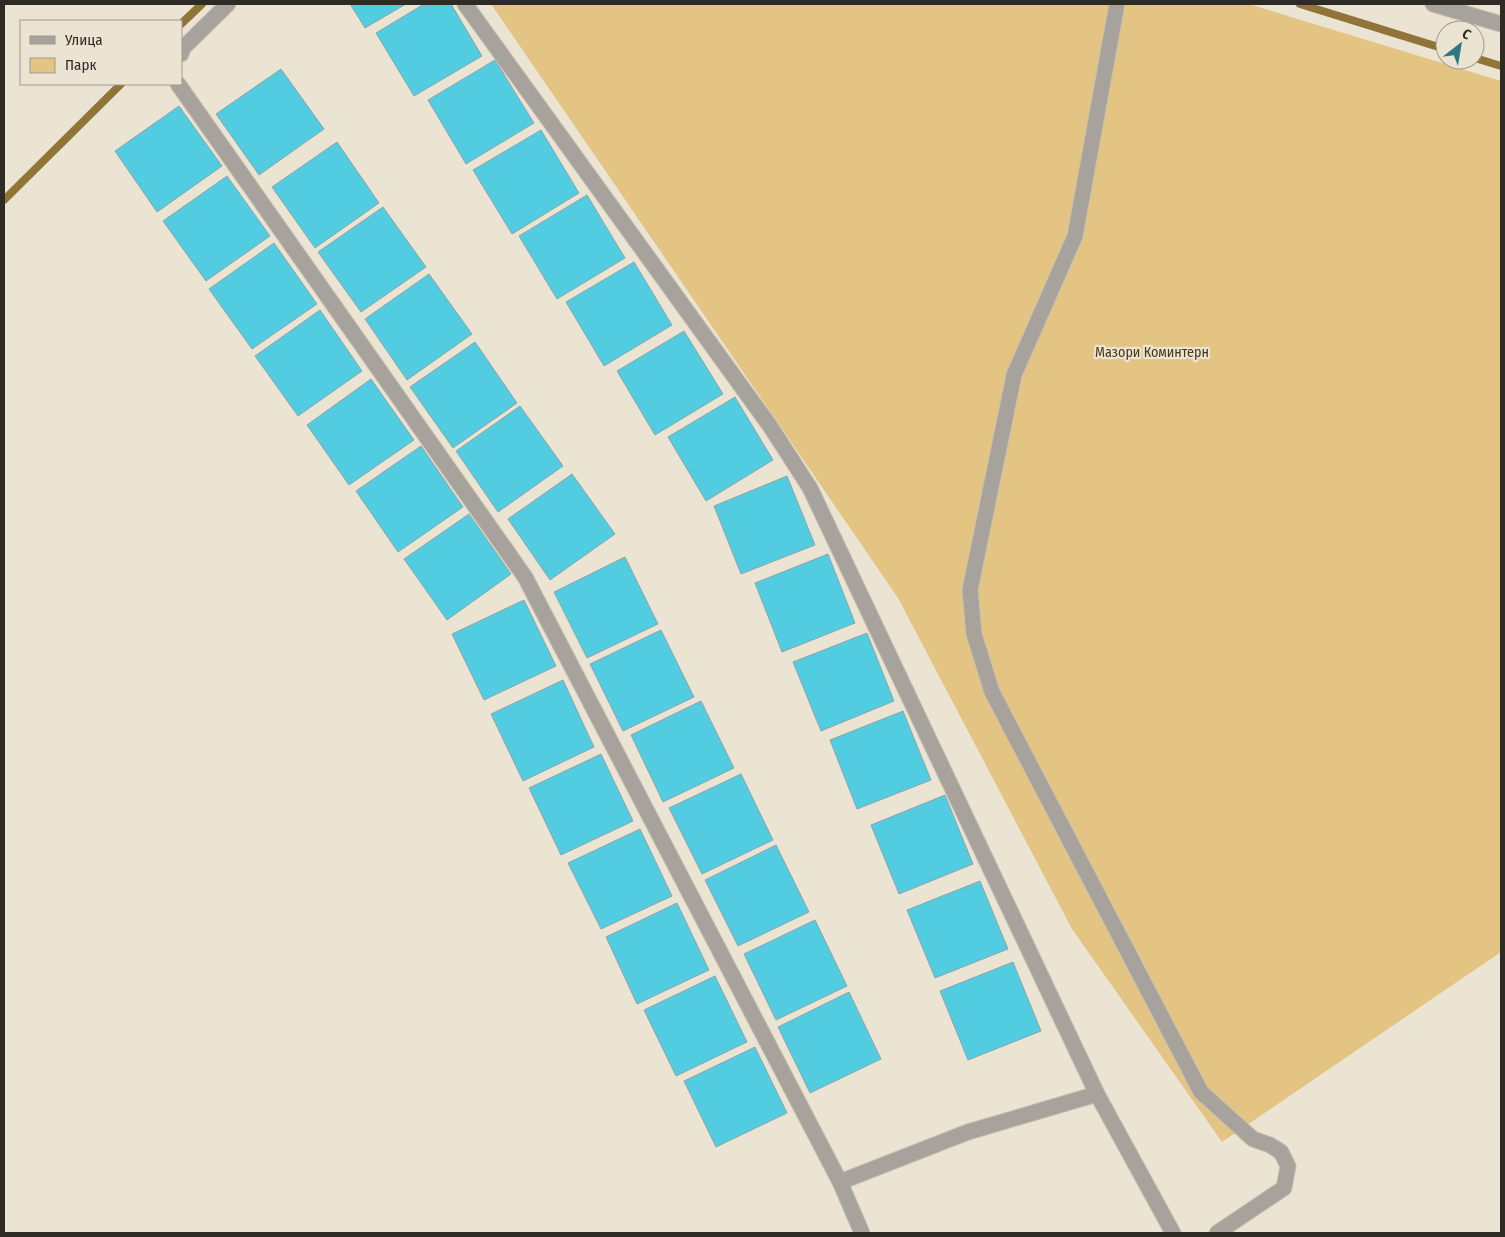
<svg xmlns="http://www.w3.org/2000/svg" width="1505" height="1237" font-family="'Fira Sans Condensed',sans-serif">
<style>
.green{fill:#e4c483}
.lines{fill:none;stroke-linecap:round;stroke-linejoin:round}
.stream{stroke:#907438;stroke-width:8}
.building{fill:#51cce0;stroke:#8fa4a8}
.minor-casing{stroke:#c6bfb0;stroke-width:17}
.minor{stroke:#a7a39c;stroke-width:15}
.labels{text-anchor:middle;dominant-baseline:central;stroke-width:4.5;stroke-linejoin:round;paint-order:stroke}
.park-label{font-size:14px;fill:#473713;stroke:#ece4d3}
</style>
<rect width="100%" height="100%" fill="#ece4d3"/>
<path class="green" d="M491,4H1249L1501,81V952L1222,1142L1072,929L898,598Z"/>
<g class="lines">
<path class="stream" d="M1300,4L1445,49
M181,24L202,4
M1475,58L1501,66
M4,200L121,84"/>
</g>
<path class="building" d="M350,4H406L365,28Z
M424,4H451L482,56L414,96L376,33Z
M495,60L534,123L466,164L428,100Z
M281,69L324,129L259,175L216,114Z
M179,106L222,166L157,212L115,151Z
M541,130L579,193L512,234L473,170Z
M337,142L379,203L315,248L272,187Z
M227,176L270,236L206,281L163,221Z
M587,195L625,258L557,299L519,236Z
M383,207L426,267L361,312L318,252Z
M274,243L317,304L252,349L209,289Z
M634,262L672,325L604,366L566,302Z
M429,274L472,334L407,380L365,319Z
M320,310L362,371L298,416L255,356Z
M684,331L723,394L655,435L617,371Z
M475,342L517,403L453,448L410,387Z
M371,379L414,440L349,485L307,425Z
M735,397L773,460L706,501L668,437Z
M520,406L563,466L498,512L456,451Z
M421,446L463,507L398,552L356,491Z
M572,474L615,534L550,580L508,519Z
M787,476L815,545L741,574L714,506Z
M469,514L511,574L447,620L404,559Z
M828,554L855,623L782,652L755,583Z
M625,557L658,624L587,658L554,592Z
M524,600L556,666L484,700L452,634Z
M661,630L694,697L623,731L590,664Z
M867,633L894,701L821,731L793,662Z
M563,680L594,747L523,781L491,714Z
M701,701L734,768L663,802L631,735Z
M903,711L931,780L857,809L830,740Z
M601,754L633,821L561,855L529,788Z
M741,774L773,840L702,874L669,808Z
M945,795L973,864L899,894L871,825Z
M640,829L672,896L601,929L568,863Z
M776,845L809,912L738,946L705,880Z
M980,881L1008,949L935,978L907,910Z
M677,903L709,970L637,1004L606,937Z
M815,920L847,986L776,1020L744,954Z
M1013,962L1041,1031L968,1060L940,991Z
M715,976L747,1042L676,1076L644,1010Z
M849,992L881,1059L810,1093L778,1027Z
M755,1047L787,1113L716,1147L684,1081Z"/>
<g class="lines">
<defs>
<path id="minor" d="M465,4L770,426L810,488L1097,1094L1173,1233
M1117,4L1075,236L1014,375L970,590L974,634L992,692L1201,1092L1253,1139L1270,1145L1281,1152L1288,1166L1284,1188L1217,1233
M1433,4L1501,24
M181,54L183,48L228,4
M178,84L525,577L840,1182L862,1233
M840,1182L968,1132L1097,1094"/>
</defs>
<use href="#minor" class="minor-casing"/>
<use href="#minor" class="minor"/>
</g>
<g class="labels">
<g class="park-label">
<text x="1152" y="352">Мазори Коминтерн</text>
</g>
</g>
<rect width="1505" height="1237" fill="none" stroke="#2e2a24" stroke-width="10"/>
<rect x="20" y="20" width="162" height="65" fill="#ece4d3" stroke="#a09a8d"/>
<rect x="30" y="36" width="25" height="8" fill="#a7a39c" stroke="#a09a8d"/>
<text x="65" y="45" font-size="15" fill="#2e2a24">Улица</text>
<rect x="30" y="58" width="25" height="15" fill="#e4c483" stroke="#a09a8d"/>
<text x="65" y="70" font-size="15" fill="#2e2a24">Парк</text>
<g transform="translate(1460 45) rotate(31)"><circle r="24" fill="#ece4d3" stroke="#a09a8d"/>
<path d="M0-4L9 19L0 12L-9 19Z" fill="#317783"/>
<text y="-8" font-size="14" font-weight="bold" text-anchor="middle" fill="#2e2a24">С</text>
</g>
</svg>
